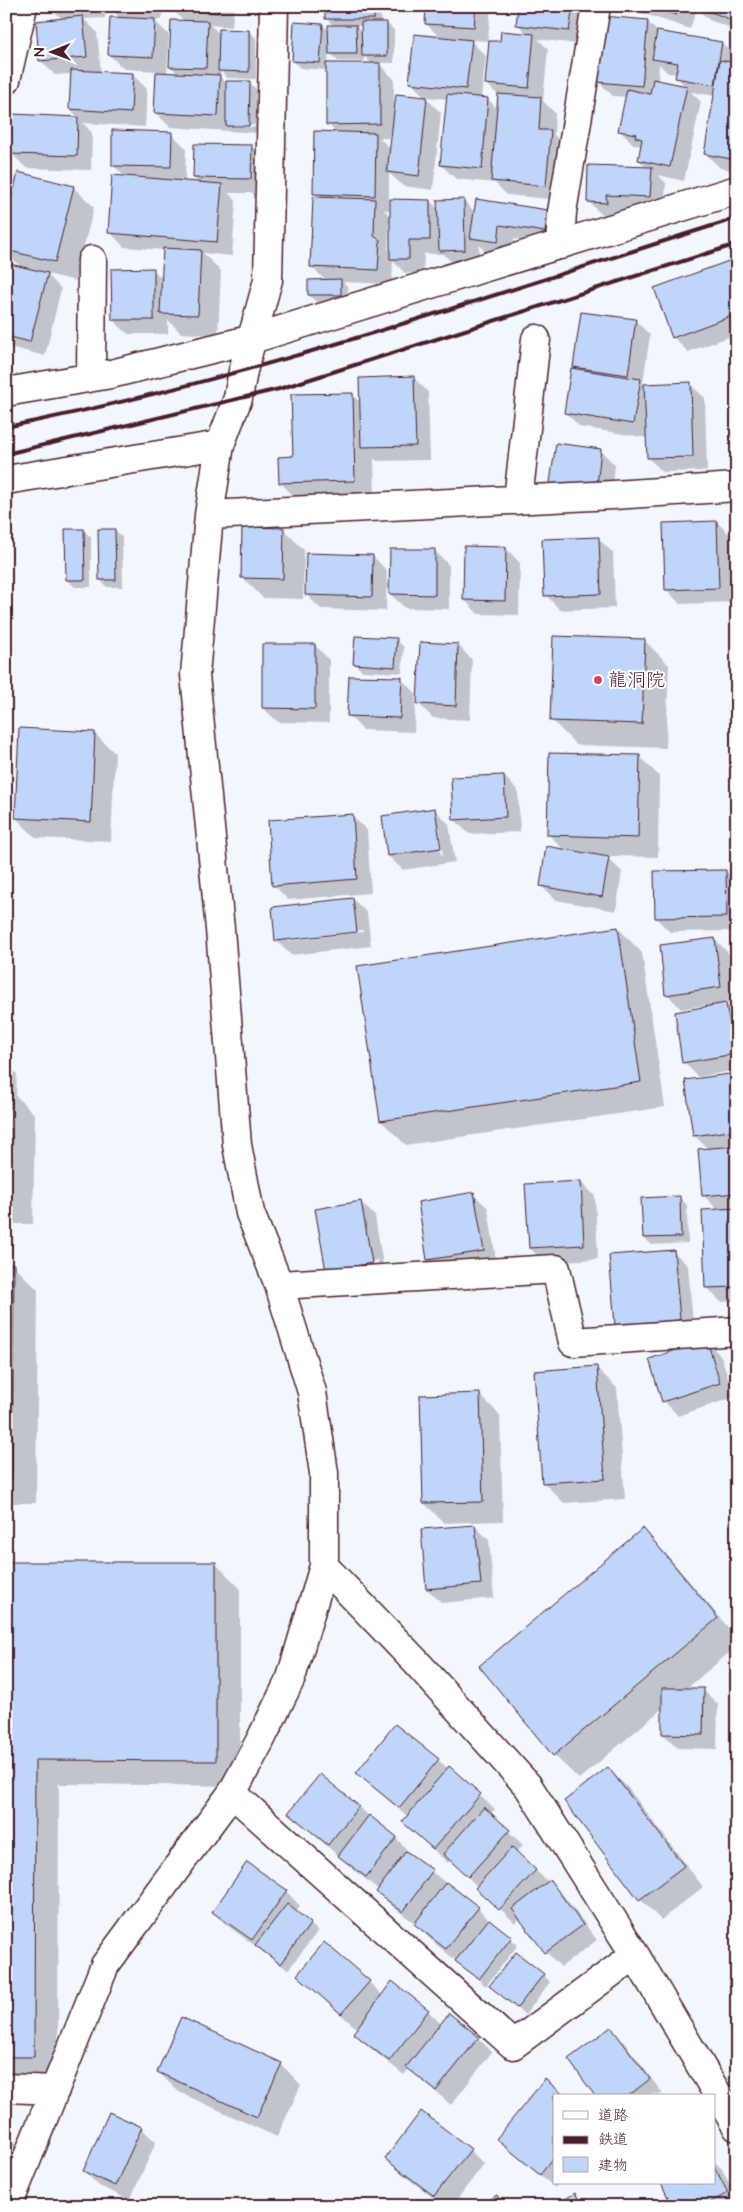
<svg xmlns="http://www.w3.org/2000/svg" width="743" height="2212" font-family="'Architects Daughter','Klee One',sans-serif">
<style>
.shadow{fill:#0003;fill-rule:evenodd}
.building{fill:#bfd5fa;stroke:#4a1f2b}
.lines{fill:none;stroke-linecap:round;stroke-linejoin:round}
.minor-casing{stroke:#4a1f2b;stroke-width:31}
.minor{stroke:#fff;stroke-width:28}
.rail{stroke:#4a1f2b;stroke-width:4}
.poi-dot{fill:#d1495b;stroke:#fff;stroke-width:2}
.labels{text-anchor:middle;dominant-baseline:central;stroke-width:4;stroke-linejoin:round;paint-order:stroke}
.poi-label{font-size:19px;fill:#4a1f2b;stroke:#fff;text-anchor:start}
</style>
<rect width="100%" height="100%" fill="#f2f7fe"/>
<filter id="ink" filterUnits="userSpaceOnUse"><feTurbulence type="fractalNoise" baseFrequency=".02" numOctaves="2"/><feDisplacementMap in="SourceGraphic" scale="10" xChannelSelector="R" yChannelSelector="G"/><feConvolveMatrix kernelMatrix="1 2 1 2 8 2 1 2 1" color-interpolation-filters="sRGB"/></filter>
<g filter="url(#ink)">
<path class="shadow" d="M49,6H105V18L84,19L97,32L101,73L133,75L147,89L145,127L83,123L92,133L91,170L26,168L11,153L13,115L79,118L70,109L72,74L55,75L41,61L62,19Z
M108,6H163L162,20H154L169,35L167,74H178L171,66L185,22L172,9V6H234L232,27L210,25L221,35L249,31L256,38V79L227,78L221,71L220,77L227,84L249,82L256,89V133L170,127L155,112L157,71L124,69L109,55L121,19ZM233,125H255V127H233Z
M326,6H380L381,23H386L394,30V63H378L394,79V105H396L426,98L410,82L441,38L426,24L427,6H491L488,41L470,40L486,56L481,99H488L498,110L499,96L487,84L501,43L528,34L517,24L520,6H589L584,45L538,39L548,49L543,101L555,113L554,135L565,146L560,200L507,195L495,183L456,179L441,165L448,99L425,97L441,113L433,190L403,186L389,173V210H384L391,217L430,201L439,210L463,200L475,212L477,201L548,211L562,226L559,246L514,239L512,256L486,253L479,245V265H455L443,254H424L423,273H405L393,261L392,284L343,282L348,287V302H316L309,295L325,280L312,267L319,198L314,193L337,133L328,124L327,70L300,68L293,61L323,25L330,32L334,26L326,18ZM356,26H363V33ZM329,52L338,61H364V56L372,64H328ZM379,138H392L391,149ZM389,223H391V253L388,250Z
M636,6H737V30L709,20L697,8L690,29L642,13Z
M647,21L658,32L722,43L736,58L737,171L720,168L705,153L715,96L691,92L701,102L684,181L658,175L666,183L664,211L620,209L621,217L603,216L588,201L647,168L639,160L642,146L634,145L619,130L626,97L613,96L598,81ZM659,64L668,73L677,74V77L686,87L658,81Z
M171,133L186,148L185,182L200,184L194,178L251,146L266,160L265,193H228L236,200L232,256L203,253L221,271L218,335L181,333L168,320V334H128L113,320L153,270L163,279L164,250L124,247L110,232L125,177L113,165Z
M73,187L94,207L75,281L47,274L61,289L45,356L6,346V264L22,268L6,253V228Z
M737,260V334L688,352L673,337Z
M582,313L635,320L650,335L643,383L645,385L690,384L705,398L707,471L663,472L648,458V438L580,427L565,412L574,369Z
M413,377L428,392L430,460L377,461L374,458L375,500L300,503L280,482L294,457L352,394L361,403Z
M557,445L601,451L615,465L610,509Z
M717,522L731,536L733,602L680,604L666,589Z
M283,529L304,550L303,599L263,598L242,577Z
M83,530L91,537V587H75L67,580Z
M115,530L122,537L123,587H107L100,580Z
M598,538L613,553L615,608L560,610L546,595Z
M506,548L520,563L519,615L478,614L464,599Z
M435,551L449,565V609L405,608L390,594Z
M373,556L387,571L386,611L321,609L306,594Z
M396,640L404,647L402,673L362,671L354,663Z
M644,640L669,665L666,748L576,745L552,720Z
M315,645L329,660V723L278,722L263,708Z
M458,645L472,660L470,720L433,718L418,703Z
M401,679L416,693L414,732L363,730L349,716Z
M94,733L115,753L111,841L36,838L16,818Z
M639,756L659,776L658,857L606,856L622,872L616,911L556,900L541,886L564,850L549,835Z
M504,776L518,791L520,832L469,834L454,819Z
M434,809L449,824L455,862L403,870L388,856L383,817ZM436,824H438L443,854L441,855Z
M352,816L367,830L371,893L288,900L274,885Z
M726,871L737,882V931L670,932L656,918Z
M353,899L367,913L371,946L291,955L277,941ZM363,930V932L288,941V938Z
M618,928L642,953L665,1107L406,1145L381,1121Z
M715,939L729,954L735,1002L725,1003L737,1015V1070L698,1077L684,1062L705,1005L681,1009L667,994Z
M6,1063L17,1074L16,1096L35,1115L33,1224H13L12,1258H6Z
M737,1075V1301L721,1302L706,1287L718,1210L703,1195L709,1150L694,1135Z
M581,1182L595,1196L598,1259L544,1262L530,1248Z
M473,1194L488,1208L497,1266L443,1274L428,1260Z
M679,1197L687,1205L688,1243L652,1245L644,1238Z
M361,1202L375,1216L385,1277L342,1285L327,1270L317,1210ZM378,1260V1263L337,1270V1268Z
M674,1252L688,1266L694,1334L631,1339L616,1325Z
M6,1265L14,1266L38,1290L36,1503H6Z
M707,1342L721,1356L734,1397L678,1416L664,1401Z
M597,1368L617,1388L625,1499L564,1503L543,1482Z
M480,1395L500,1415L503,1521L444,1523L424,1503Z
M475,1526L489,1540L494,1598L442,1603L427,1589Z
M643,1530L667,1555L737,1638V1646L685,1690H703L718,1704L717,1749L678,1748L663,1734V1708L579,1779L554,1755Z
M6,1563L216,1564L240,1588V1786L59,1784L58,2081H6Z
M438,1760L495,1809L490,1814L523,1845L516,1853L564,1896L597,1940L561,1967L546,1952L520,1917L515,1923L450,1860L448,1863L418,1836L403,1822L408,1817L357,1773Z
M608,1768L628,1788L703,1887L661,1920L640,1899L565,1801Z
M320,1775L396,1838L410,1853L409,1854L478,1908L492,1923L518,1945L486,1986L430,1939L416,1924L392,1906L378,1892L379,1890L354,1870L290,1813Z
M286,1891L300,1906L296,1912L318,1931L288,1970L228,1926L213,1912Z
M543,1974L550,1982L525,2015L490,1986Z
M298,1975L369,1982L383,1996L428,2011L441,2024L478,2038L492,2052L451,2105L409,2069L404,2075L369,2047L354,2032L357,2029Z
M610,2029L625,2043L663,2094L597,2096Z
M281,2064L301,2085L277,2137L179,2092L158,2072Z
M554,2096V2183H559L555,2188L498,2139Z
M141,2128L156,2142L130,2200L99,2186L84,2171Z
M6,2136L19,2148L6,2189Z
M470,2150L484,2164L452,2206H444L401,2173L386,2159Z
M714,2161L722,2169L737,2198V2206H674L714,2183Z"/>
<path class="building" d="M171,6H218V13L170,9Z
M325,6H374V19H325Z
M426,6H476L474,27L425,24Z
M518,6H573L569,31L516,25Z
M649,6H679L676,15Z
M696,6H737V22Z
M83,16L87,57L39,61L36,21Z
M603,16L648,20L642,86L597,82Z
M110,17L155,19L153,57L108,55Z
M171,20L208,21L206,68L169,67Z
M294,22L323,24L320,63L292,61Z
M361,22H387V56H362Z
M328,25H356L357,54H329Z
M219,29L249,30V72L218,71Z
M501,31L534,34L529,88L485,84L489,41H500Z
M657,31L722,42L715,85L675,78L678,63L652,59Z
M414,34L472,40L466,89L409,83Z
M720,60L737,63V160L704,154Z
M326,63H380V124L326,125Z
M71,70L133,73L131,113L69,109Z
M156,72L220,75L218,116L154,113Z
M653,79L687,86L670,167L638,160L642,139L635,137L636,134L618,131L627,89L650,94Z
M226,81H250L249,126H226Z
M396,94L427,97L419,176L387,172Z
M447,94L488,98L482,169L440,165Z
M498,94L541,97L539,130H551L546,186L491,181Z
M12,114L78,117L77,156L10,154Z
M112,130L172,132L171,167L112,166Z
M314,131L376,133L375,196L313,194Z
M194,144L252,145L251,179L193,178Z
M588,165L652,167L650,197L606,195L607,203L587,202Z
M18,172L74,186L55,262L6,250V223Z
M112,175L222,184L217,242L108,233Z
M313,197L375,199L374,236L380,240L378,270L310,267Z
M390,199L430,200V240H409V259H390Z
M464,199L465,250L439,251L437,200Z
M476,199L548,210L545,232L500,225L498,242L470,238Z
M163,248L201,250L198,315L160,314Z
M737,258V314L672,338L654,288Z
M6,263L48,273L30,342L6,336Z
M154,268V320H112L111,269Z
M341,279V295H308V280Z
M581,312L636,319L628,375L573,367Z
M571,368L641,379L633,424L564,413Z
M414,376L416,446L361,447L359,378Z
M691,382L693,457L647,458L644,384Z
M353,393L355,481L279,483L278,457L293,456L291,394Z
M556,443L601,449L596,495L549,489Z
M717,521L719,588L665,590L663,523Z
M242,527L284,528L283,579L241,578Z
M65,529H84L85,580H66Z
M98,529H115L116,580H99Z
M599,537L601,594L544,596L542,539Z
M464,546L506,547L505,601L463,600Z
M390,549H435V595L389,594Z
M306,553L373,555L372,597L305,595Z
M355,636L397,638L395,667L353,664Z
M553,636L645,639L642,724L550,721Z
M420,642L458,644L456,706L417,704Z
M262,644H315V709L262,708Z
M349,676L402,677L400,718L347,716Z
M19,728L95,732L91,822L15,818Z
M549,753L640,755L638,838L547,835Z
M504,775L506,817L453,820L451,777Z
M435,808L441,848L387,856L382,816Z
M353,814L357,879L272,886L268,820Z
M546,846L609,857L602,897L540,886Z
M726,870L727,917L655,918L654,871Z
M353,898L357,932L275,941L272,907Z
M618,927L641,1082L380,1121L357,966Z
M715,938L721,987L665,995L660,945Z
M726,1003L735,1054L682,1063L675,1012Z
M737,1073V1130L693,1136L685,1080Z
M6,1089H11L9,1200H6Z
M737,1146V1193L702,1196L698,1149Z
M581,1181L584,1245L529,1248L525,1184Z
M474,1192L484,1251L427,1260L418,1202Z
M680,1196L681,1237L643,1238L641,1198Z
M361,1201L372,1263L326,1271L315,1209Z
M737,1208V1287L705,1288L702,1210Z
M674,1250L680,1320L615,1325L609,1255Z
M6,1264H14L12,1479H6Z
M707,1340L720,1383L662,1402L649,1359Z
M597,1366L605,1479L542,1483L534,1371Z
M480,1393L483,1502L423,1503L420,1395Z
M475,1525L481,1584L426,1589L421,1529Z
M643,1528L718,1618L553,1756L479,1666Z
M6,1562H216V1761L35,1760L34,2057H6Z
M662,1688H704L703,1735L662,1734Z
M395,1724L439,1759L399,1808L356,1773Z
M449,1766L481,1794L433,1849L402,1822Z
M608,1767L684,1866L639,1900L564,1801Z
M320,1774L359,1806L328,1845L288,1813Z
M484,1807L510,1830L468,1877L443,1854Z
M369,1815L397,1837L366,1877L338,1856Z
M512,1847L536,1870L499,1910L475,1888Z
M406,1851L433,1870L403,1912L376,1892Z
M247,1862L287,1890L252,1940L212,1912Z
M550,1880L583,1925L545,1953L512,1909Z
M446,1882L479,1907L446,1949L414,1924Z
M287,1904L311,1923L280,1964L255,1945Z
M489,1919L512,1937L479,1979L455,1961Z
M324,1942L370,1981L341,2014L297,1975Z
M516,1952L544,1974L517,2008L489,1986Z
M392,1981L429,2010L389,2061L353,2033Z
M449,2013L479,2037L436,2091L406,2067Z
M181,2017L282,2063L257,2117L157,2072Z
M611,2027L650,2079L628,2096H595L568,2059Z
M545,2079L565,2096H554V2157L540,2175L496,2139Z
M421,2111L471,2149L434,2196L385,2159Z
M109,2112L142,2127L115,2186L83,2171Z
M714,2166L728,2193L703,2206H672L661,2183H714Z
M575,2193L583,2206H554Z
M497,2195L503,2206H480Z"/>
<g class="lines">
<defs>
<path id="minor" d="M6,80L23,6
M560,245L562,212L596,6
M91,377L92,260
M6,392L111,374L252,339L737,190
M6,480L220,445
M518,500L536,339
M209,515L613,495L737,487
M279,1285L556,1269L573,1342L737,1331
M324,1566L417,1663L528,1786L635,1955L737,2127
M232,1793L513,2045L635,1955
M6,2088L55,2090
M8,2206L105,1965L232,1793L260,1741L291,1678L324,1566V1473L312,1392L279,1285L250,1213L237,1145L220,929L195,675L209,515L220,445L238,398L243,371L268,280L274,6"/>
</defs>
<use href="#minor" class="minor-casing"/>
<use href="#minor" class="minor"/>
<path class="rail" d="M6,427C255,378 495,294 737,218
M6,454L279,389L737,244"/>
</g>
</g>
<circle class="poi-dot" cx="598" cy="680" r="5"/>
<g class="labels">
<g class="poi-label">
<text x="608" y="680">龍洞院</text>
</g>
</g>
<rect width="743" height="2212" fill="none" stroke="#fff" stroke-width="25"/>
<rect x="12" y="12" width="718" height="2187" fill="none" stroke="#4a1f2b" stroke-width="2" filter="url(#ink)"/>
<rect x="553" y="2094" width="162" height="90" fill="#ffffff" stroke="#b7a5aa"/>
<rect x="563" y="2111" width="25" height="8" fill="#ffffff" stroke="#b7a5aa"/>
<text x="598" y="2120" font-size="15" fill="#4a1f2b">道路</text>
<rect x="563" y="2136" width="25" height="8" fill="#4a1f2b" stroke="#b7a5aa"/>
<text x="598" y="2144" font-size="15" fill="#4a1f2b">鉄道</text>
<rect x="563" y="2157" width="25" height="15" fill="#bfd5fa" stroke="#b7a5aa"/>
<text x="598" y="2170" font-size="15" fill="#4a1f2b">建物</text>
<g transform="translate(52 52) rotate(269)" stroke="#ffffff" stroke-width="4" paint-order="stroke">
<path d="M0-4L9 19L0 12L-9 19Z" fill="#4a1f2b"/>
<text y="-8" font-size="14" font-weight="bold" text-anchor="middle" fill="#4a1f2b">N</text>
</g>
</svg>
